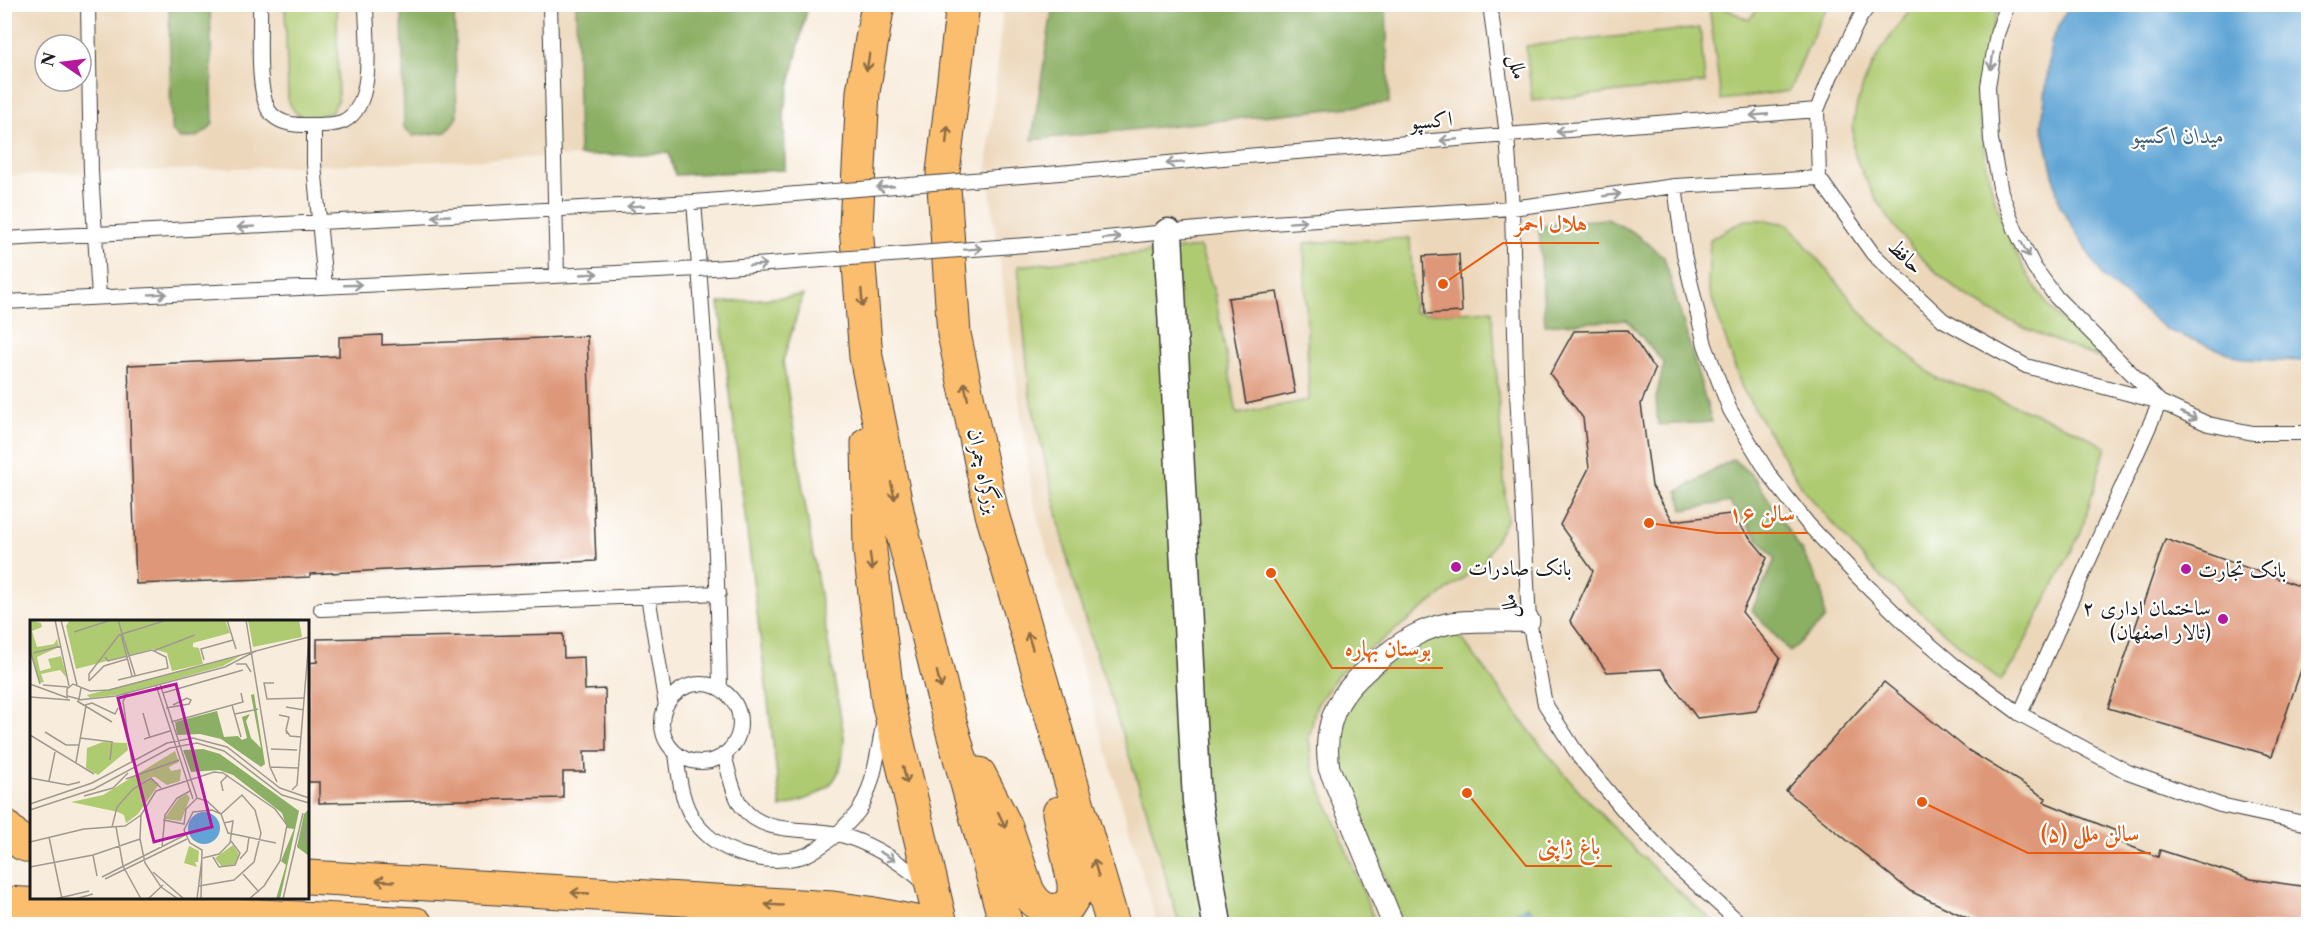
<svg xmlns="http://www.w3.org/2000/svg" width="2313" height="929" font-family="'Libre Caslon Text',Amiri,serif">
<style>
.built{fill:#ecd7ba;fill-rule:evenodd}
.green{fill:#afcb72;stroke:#667447;stroke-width:1.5}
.forest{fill:#8baf64;stroke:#546640;stroke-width:1.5}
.water{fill:#60a5d5;stroke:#3e6078;stroke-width:1.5}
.building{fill:#de9778}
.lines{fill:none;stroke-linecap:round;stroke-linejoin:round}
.service-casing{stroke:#3d3b39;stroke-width:16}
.pedestrian-casing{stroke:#3d3b39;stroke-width:23}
.minor-casing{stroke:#3d3b39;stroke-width:31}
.trunk-casing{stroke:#3d3b39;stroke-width:35}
.service{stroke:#fff;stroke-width:14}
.pedestrian{stroke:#fff;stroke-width:21}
.minor{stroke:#fff;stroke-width:28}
.trunk{stroke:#fbbd6e;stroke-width:33}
.service-bridge-casing{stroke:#3d3b39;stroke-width:16;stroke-linecap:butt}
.service-bridge{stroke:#fff;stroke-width:14}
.oneway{stroke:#999}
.oneway2{stroke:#8c6c45}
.poi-dot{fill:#b5179e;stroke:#fff;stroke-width:2}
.labels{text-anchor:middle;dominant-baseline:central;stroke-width:4.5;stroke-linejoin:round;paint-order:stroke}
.street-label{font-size:21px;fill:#1c1c1c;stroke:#fff}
.poi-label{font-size:21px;fill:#1c1c1c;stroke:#fff;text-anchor:start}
.water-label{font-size:22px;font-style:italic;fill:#3e6078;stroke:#fff}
.inset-road{fill:none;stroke:#a0998f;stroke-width:1.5}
.view{fill:#b5179e;fill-opacity:0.15;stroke:#b5179e;stroke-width:3}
.inset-edge{fill:none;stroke:#1c1c1c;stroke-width:3}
.leader{fill:none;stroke:#e8590c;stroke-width:2}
.callout-dot{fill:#e8590c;stroke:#fff;stroke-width:2}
.callout-label{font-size:22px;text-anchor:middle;font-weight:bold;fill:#e8590c;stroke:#fff;stroke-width:4.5;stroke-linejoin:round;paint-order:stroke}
</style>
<rect width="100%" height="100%" fill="#fff"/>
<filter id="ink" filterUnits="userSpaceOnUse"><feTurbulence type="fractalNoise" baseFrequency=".0167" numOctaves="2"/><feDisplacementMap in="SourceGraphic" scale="12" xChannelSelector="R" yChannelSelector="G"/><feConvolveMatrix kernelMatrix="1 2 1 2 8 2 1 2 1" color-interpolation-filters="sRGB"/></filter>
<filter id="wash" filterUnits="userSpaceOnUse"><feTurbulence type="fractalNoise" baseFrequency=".008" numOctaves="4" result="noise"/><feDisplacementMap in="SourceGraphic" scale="24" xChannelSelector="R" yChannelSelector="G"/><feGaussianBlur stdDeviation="1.35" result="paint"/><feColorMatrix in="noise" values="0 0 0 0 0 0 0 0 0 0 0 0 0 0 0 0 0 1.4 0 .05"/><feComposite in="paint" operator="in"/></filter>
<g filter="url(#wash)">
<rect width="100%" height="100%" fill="#f8ecdc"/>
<path class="built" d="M4,5H808L784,110L785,170L675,175L669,153L5,176ZM45,45H81V81H45Z
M1003,5H2308V924H1157L1033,502L987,170Z"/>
<path class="green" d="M285,5H337L338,101L331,113C310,119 296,123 288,99Z
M1709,5H1717L1749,20L1760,5H1829L1820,19L1789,91L1721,100Z
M1915,5H1999C1991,34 1983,63 1981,94C1976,174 2015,283 2078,336C2091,347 2107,357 2122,367C2084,352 2045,338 2008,320C1948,291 1900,244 1869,186C1863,173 1853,157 1853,143C1850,92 1883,42 1915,5Z
M1700,28L1705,83L1532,101L1526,46Z
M1745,220H1764L1788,224L1871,323L1936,378L1984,393L2077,431L2106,447L2081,532L2015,661L2000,681L1876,573L1802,488L1742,388L1708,287L1710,239Z
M1410,238L1414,312L1427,314L1492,310L1507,519L1483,563L1340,672L1316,706L1309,738L1312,766L1376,924H1179L1147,811L1073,582L1030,396L1018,266L1200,247L1215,295L1237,414L1309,400L1304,243Z
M803,295L783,361L813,554L844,736C844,788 824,793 781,808L719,303Z
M1456,631C1483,666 1508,703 1535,738C1589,806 1650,868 1716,924H1403L1338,758L1334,734L1346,704L1400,649Z"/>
<path class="forest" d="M1053,4L1386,5L1389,103L1032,140Z
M169,5H210L213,123C205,136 195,138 180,139L171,129Z
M402,5H454L457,117L446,132L413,136L404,127Z
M576,5H808L784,110L785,170L675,175L669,153L579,156Z
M1607,219L1633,232L1664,257L1712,422L1658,425L1656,398L1664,363L1627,320L1545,325L1539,227L1565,222Z
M1733,459L1755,478L1804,555L1822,589L1825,619L1790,652L1752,610L1775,559L1729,502L1683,510L1678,491Z"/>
<path class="water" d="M2069,5H2308V361L2244,359L2167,330L2103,277L2060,206L2042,125L2051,42Z
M1527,906L1542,924H1498Z"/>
<g id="blocks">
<path class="building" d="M1459,254L1462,312L1426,314L1423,256Z
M1277,292L1295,393L1246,404L1228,298Z
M1628,330L1655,370L1641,404L1652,486L1673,521L1730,514L1767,558L1742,612L1780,658L1756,711L1697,718L1661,669L1607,672L1570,621L1593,571L1560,525L1589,468L1583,418L1550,374L1574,331Z
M382,335V345L587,336L596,561L387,570L310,574V577L136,584L128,365L339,356V337Z
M2165,539L2308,589V649L2272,756L2108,708Z
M563,634L564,658L584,657L585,690L605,689L606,751H584L585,772H563V798L319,803V782H308V663L317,662V639Z
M1884,682L1968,750L2046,798L2044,802L2116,831L2114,840L2158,857L2160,850L2251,879L2308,887V924H1980L1910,891L1786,791Z"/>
</g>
</g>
<g filter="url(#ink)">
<use href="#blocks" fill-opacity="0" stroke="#3d3b39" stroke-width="1.5"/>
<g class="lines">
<defs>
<path id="service" d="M88,4L91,172L99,297
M260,4C261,33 256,85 268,109C275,122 291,125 304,125C315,125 334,126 344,121C377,104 366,35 366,4
M550,4L557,276
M1490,4L1507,135L1512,208L1516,373L1529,621L1545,704L1580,758L1626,813L1681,870L1741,924
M1870,4L1861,16L1831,75L1817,110L1819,178L1873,254L1943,320L2026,366L2160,402L2020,714
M2008,4L1997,34L1988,86L1991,140L2001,192L2015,229L2034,267L2056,297L2160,402L2208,424L2253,433H2308
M314,125V164L325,286
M1048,174L1234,157L1817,110
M1675,186L1684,254L1705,345L1730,410L1770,476L1808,524L1855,574L1906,624L1954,665L2020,714L2128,772L2220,805L2308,824
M4,239L694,202C707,364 717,527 720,689
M1054,243L1239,225L1512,208L1675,186L1819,178
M4,302L699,269
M648,596L666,706
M321,609L719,593
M662 723a39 39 0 1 1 78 0a39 39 0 1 1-78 0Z
M676,753C679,777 681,803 696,823C719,853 763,866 800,857C813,854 836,836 845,826C850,821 856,815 860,809C874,784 878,752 883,725
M724,754C728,769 733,795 742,807C764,836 805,827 837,834C870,842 900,862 925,883"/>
<path id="pedestrian" d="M1393,924L1329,768C1321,713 1346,684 1388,653C1406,639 1423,629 1446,624C1467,619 1506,622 1529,621"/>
<path id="minor" d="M1168,233L1197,801L1217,924"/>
<path id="trunk" d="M878,4L863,92L856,225L866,357L898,515L947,711L1006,924
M963,4L943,172L954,334L992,514L1113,924
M868,443L870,551L888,702L941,924
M979,774L1006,827L1028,892L1035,902L1044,909L1054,911L1067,907L1074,896V883L1059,813
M4,826L23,844L32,847
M308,877L833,908L869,913L925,924
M4,903L416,924"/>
</defs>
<use href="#service" class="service-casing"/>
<use href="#pedestrian" class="pedestrian-casing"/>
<use href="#minor" class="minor-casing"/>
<use href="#trunk" class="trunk-casing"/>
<use href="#service" class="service"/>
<use href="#pedestrian" class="pedestrian"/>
<use href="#minor" class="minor"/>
<use href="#trunk" class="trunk"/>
<defs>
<path id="service-bridge" d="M694,202L1048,174
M699,269L1054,243"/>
</defs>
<use href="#service-bridge" class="service-bridge-casing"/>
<use href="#service-bridge" class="service-bridge"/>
</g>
<defs><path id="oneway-shaft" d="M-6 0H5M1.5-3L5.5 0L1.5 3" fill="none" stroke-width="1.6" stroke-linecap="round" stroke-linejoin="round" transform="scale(1.5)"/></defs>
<g class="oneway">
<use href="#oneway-shaft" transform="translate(1992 61) rotate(99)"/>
<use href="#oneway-shaft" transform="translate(1759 115) rotate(175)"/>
<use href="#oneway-shaft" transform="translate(1565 131) rotate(175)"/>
<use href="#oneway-shaft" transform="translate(1449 140) rotate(175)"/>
<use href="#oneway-shaft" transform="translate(1175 163) rotate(175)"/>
<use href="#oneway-shaft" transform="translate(885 187) rotate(175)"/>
<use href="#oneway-shaft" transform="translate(1612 195) rotate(-8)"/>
<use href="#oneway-shaft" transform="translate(636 206) rotate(177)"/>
<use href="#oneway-shaft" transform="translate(441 216) rotate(177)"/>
<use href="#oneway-shaft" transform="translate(1298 222) rotate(-4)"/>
<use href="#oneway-shaft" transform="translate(246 227) rotate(177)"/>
<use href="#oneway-shaft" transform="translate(1112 238) rotate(-5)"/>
<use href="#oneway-shaft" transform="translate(973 249) rotate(-4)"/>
<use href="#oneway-shaft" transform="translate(2025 249) rotate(62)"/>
<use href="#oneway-shaft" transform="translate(758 265) rotate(-4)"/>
<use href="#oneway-shaft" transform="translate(589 274) rotate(-3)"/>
<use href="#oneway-shaft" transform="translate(353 285) rotate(-2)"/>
<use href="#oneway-shaft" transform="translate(158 294) rotate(-3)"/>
<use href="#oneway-shaft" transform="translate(2189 416) rotate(25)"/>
<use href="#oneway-shaft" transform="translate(887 856) rotate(29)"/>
</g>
<g class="oneway2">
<use href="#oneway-shaft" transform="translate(868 62) rotate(99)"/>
<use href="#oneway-shaft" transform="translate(947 135) rotate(-84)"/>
<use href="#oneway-shaft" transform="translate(862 298) rotate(86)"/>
<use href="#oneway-shaft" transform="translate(966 391) rotate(-102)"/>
<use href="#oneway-shaft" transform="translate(893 491) rotate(77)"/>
<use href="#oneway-shaft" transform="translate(871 562) rotate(83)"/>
<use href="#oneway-shaft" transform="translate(1030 641) rotate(-107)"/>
<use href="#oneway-shaft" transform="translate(939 680) rotate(76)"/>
<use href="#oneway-shaft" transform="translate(905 775) rotate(77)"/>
<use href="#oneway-shaft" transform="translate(1002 820) rotate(64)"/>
<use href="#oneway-shaft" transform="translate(1096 868) rotate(-106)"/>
<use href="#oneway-shaft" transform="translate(385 881) rotate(-177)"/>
<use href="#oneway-shaft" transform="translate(580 893) rotate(-177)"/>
<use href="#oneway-shaft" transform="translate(774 905) rotate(-177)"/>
</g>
</g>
<g class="poi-dot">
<circle cx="1456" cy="567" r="6"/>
<circle cx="2186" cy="569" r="6"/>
<circle cx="2223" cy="619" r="6"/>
</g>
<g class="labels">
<g class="street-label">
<text transform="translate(1519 67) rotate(82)">ملل</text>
<text transform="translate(1431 120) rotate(-5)">اکسپو</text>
<text transform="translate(1906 256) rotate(44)">حافظ</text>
<text transform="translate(984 471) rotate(78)">بزرگراه چمران</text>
<text transform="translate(1508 606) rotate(-94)">ملل</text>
</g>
<g class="poi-label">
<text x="1468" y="567">بانک صادرات</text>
<text x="2198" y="569">بانک تجارت</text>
<text x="2211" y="607" text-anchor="end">ساختمان اداری ۲<tspan x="2211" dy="24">(تالار اصفهان)</tspan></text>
</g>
<g class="water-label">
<text x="2178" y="135">میدان اکسپو</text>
</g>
</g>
<g transform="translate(30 620)">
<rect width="279" height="279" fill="#f8ecdc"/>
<path d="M0,0L11,3L12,7L2,11L7,27L24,24L27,19L29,27L7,37L10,51L21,48L18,39L31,36L37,58L30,50L11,54L14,62L10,63L0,30ZM40,0H195L200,13L163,23V27L169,28L173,44L142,51L137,33L123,29L46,49L36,6ZM218,0H269L272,17L223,27ZM212,35L193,46L93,74L60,78L57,75ZM73,122L97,123L98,130L68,155L56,148L57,128ZM145,131L149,142L139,147L141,151L151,149L150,161L137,165L125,157H120L104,168L121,158L129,164L108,194L96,203L94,195L88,192L41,182L73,175ZM157,174L160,178L151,201L134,199L149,178ZM203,225L209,234L205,244L192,247L185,238ZM159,226L169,231L168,242H165L167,247L154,243Z" fill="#afcb72"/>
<path d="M224,74L235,144L231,147L191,119L170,114L147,115L145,102L187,91L194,117L208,116L212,120L217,118L212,97L220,94L216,101L221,118L231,128L221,75ZM173,129L190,134L269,191L250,279H246L256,245L251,241L264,209L257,208L252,193L203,155L189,150L161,152L153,130ZM279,189V236L267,227L274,194Z" fill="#8baf64"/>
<path d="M158 208a16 16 0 1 1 32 0a16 16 0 1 1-32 0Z" fill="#60a5d5"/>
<path class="inset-road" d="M25,0L39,66M31,0L47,65M88,0L105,55M197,0L206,29M216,0L240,147L247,162M44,12L81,0M91,15L102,56M0,30L10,64M123,31L165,15M3,33L31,26M75,37L78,41L122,30L136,37L138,48L88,60M174,40L171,29L203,20M206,44H216L221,52M59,61V54L89,15L137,0M59,61L74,46L97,39M244,63H234L237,79L275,78M0,64L38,78M130,64L167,178M13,65L38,67M126,65L163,179M51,68L49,79L37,76V69L43,64L60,71L79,70L279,17M98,73L93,81L102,143M133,73L213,50M0,77L40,80M48,80L86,76L195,47L226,31M47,81L82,102M55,85L62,83L85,94L88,88M202,85L211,117M256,87L274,90M136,88L159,84L161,80L157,78L143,85M113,93L120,118M205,94L228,89M249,95L259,97L256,110M141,102L213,82L211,73M15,112L36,125H49M257,114L256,110L260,116L271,117M0,115L64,154M50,118L83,122M114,119L140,111M241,129L267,130M80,140L82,122M46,142L56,86M240,147L268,148M0,158L38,165L50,162M96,159L149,140M19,161L25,132M262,170L267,165L279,19M193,171L191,162L198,155M54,176L83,168L98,153M0,184L62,163L137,123L163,118L197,127L250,168L279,178M0,190L64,169L140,128L167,123L194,131L252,175L279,183M111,195L110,219L115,243L131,267L148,279M133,200L154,204L156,189L167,178L177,181L191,194L212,175L225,190L231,213L224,242L204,260L169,266M279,202L274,214L279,228M82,207L87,187L103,169L121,158L131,168M86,207L93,246L111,279M19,217L32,279M0,222L54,209L95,206L111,195L126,171L184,152L193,153L245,189L257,205L250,241L234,266L219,279M132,227L135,195L147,178L160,171M63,235L67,256M183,237L189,247L205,245L210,233L201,221M173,238L189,234L200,223L203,201L194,203M210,239L217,231L219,217M0,247L63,235L110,219M123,252L154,279M213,254L229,272M72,257L155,215M75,259L157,219M25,279L59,271M45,279L63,274M118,279L133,265M167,279L172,238M171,279L172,230L160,223L154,210L163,192L182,190L191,194L198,213L246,223M253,279L273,193"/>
<path class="view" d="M146,64L182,207L124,222L88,78Z"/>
<rect width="279" height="279" class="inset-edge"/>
</g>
<path class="leader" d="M1443 284L1503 243H1599M1649 523L1717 533H1808M1271 573L1332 668H1443M1922 802L2028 853H2151M1467 793L1526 866H1612"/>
<g class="callout-dot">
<circle cx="1443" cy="284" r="6"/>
<circle cx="1649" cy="523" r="6"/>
<circle cx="1271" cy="573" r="6"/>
<circle cx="1922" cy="802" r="6"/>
<circle cx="1467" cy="793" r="6"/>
</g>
<g class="callout-label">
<text x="1551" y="231">هلال احمر</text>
<text x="1762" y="521">سالن ۱۶</text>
<text x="1388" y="656">بوستان بهاره</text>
<text x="2090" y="841">(۵) سالن ملل</text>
<text x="1569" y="854">باغ ژاپنی</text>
</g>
<rect width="2313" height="929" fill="none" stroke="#fff" stroke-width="24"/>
<g transform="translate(63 63) rotate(284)"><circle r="28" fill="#ffffff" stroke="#a4a4a4" stroke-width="1.5"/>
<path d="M0-4.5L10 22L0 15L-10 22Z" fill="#b5179e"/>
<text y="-9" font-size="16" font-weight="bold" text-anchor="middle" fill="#1c1c1c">N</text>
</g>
</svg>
